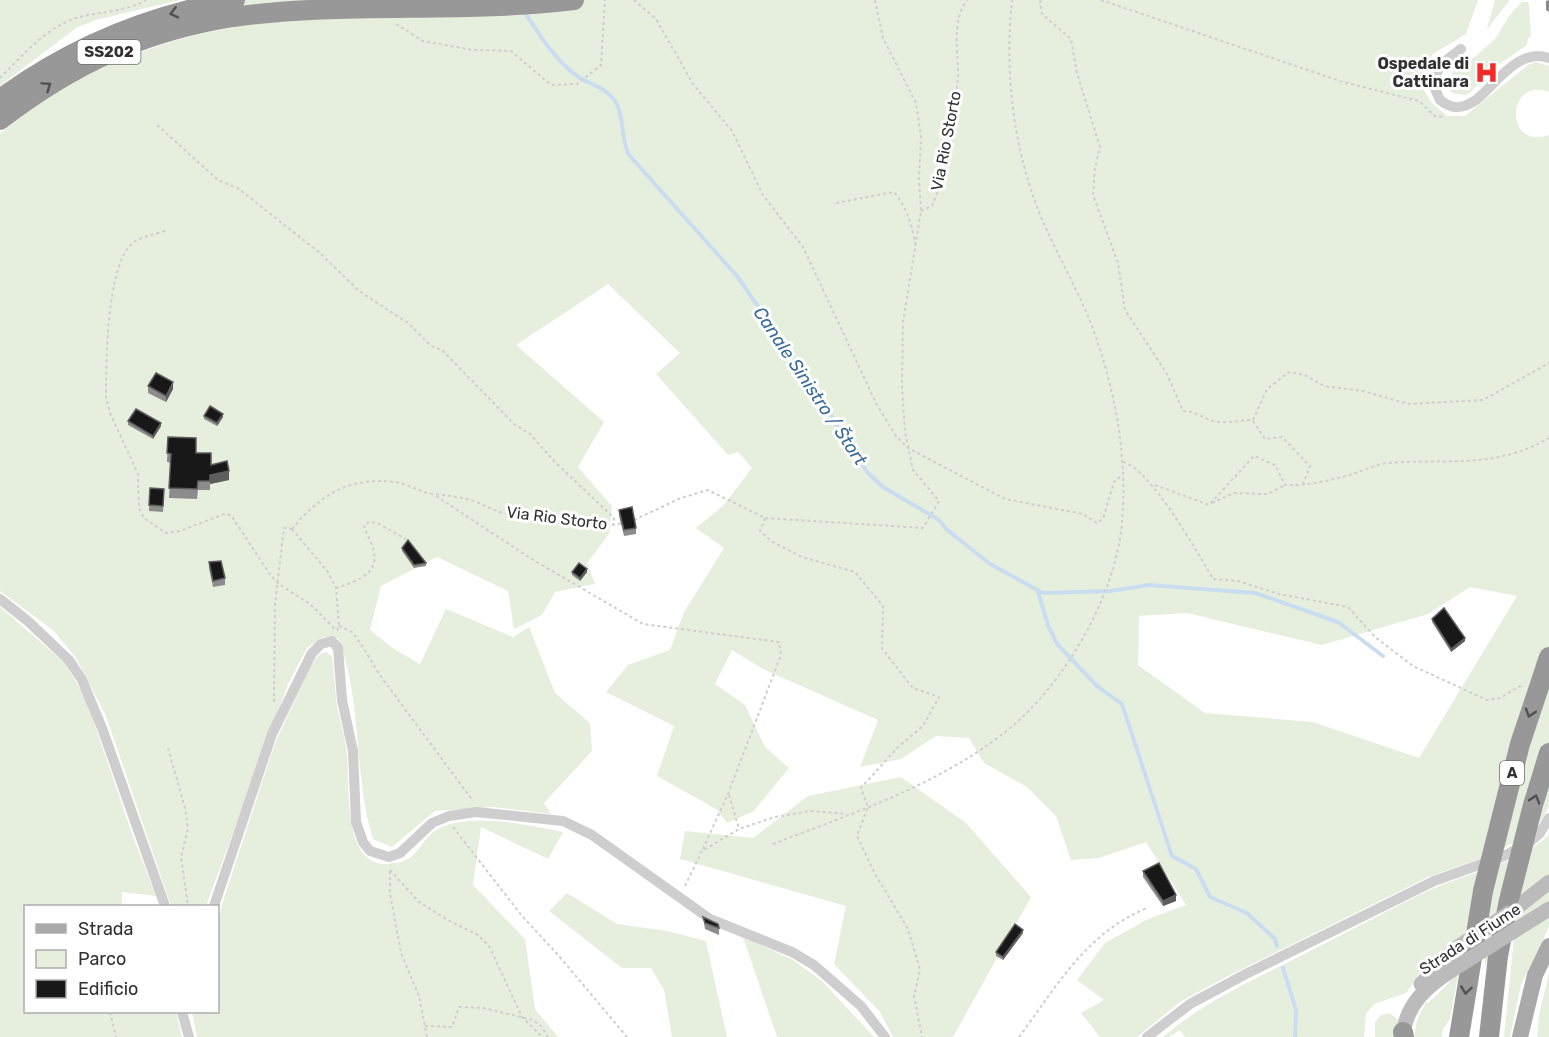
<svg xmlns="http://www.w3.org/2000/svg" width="1549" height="1037" font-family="Rubik,sans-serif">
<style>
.green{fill:#e6efde;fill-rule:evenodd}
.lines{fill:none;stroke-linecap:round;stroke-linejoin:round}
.stream{stroke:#caddf0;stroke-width:4}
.path{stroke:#cecece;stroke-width:2;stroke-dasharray:3 3;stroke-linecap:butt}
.street{stroke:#cecece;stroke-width:10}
.secondary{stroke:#bbb;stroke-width:15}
.primary{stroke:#a9a9a9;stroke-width:16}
.highway{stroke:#989898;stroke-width:20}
.secondary-bridge{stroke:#bbb;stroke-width:15}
.highway-bridge{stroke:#989898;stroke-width:20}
.wall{fill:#8c8c8c}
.shaded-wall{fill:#5d5d5d}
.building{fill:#181818;stroke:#5d5d5d;stroke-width:1.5}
.oneway{stroke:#505050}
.labels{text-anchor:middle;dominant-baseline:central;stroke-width:6;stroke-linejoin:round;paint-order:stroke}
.shield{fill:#fff;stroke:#6f6f6f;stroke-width:1.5}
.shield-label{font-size:15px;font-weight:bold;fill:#313131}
.poi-label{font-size:16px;font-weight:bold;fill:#313131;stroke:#fff;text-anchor:end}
.street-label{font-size:16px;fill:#313131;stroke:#fff}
.water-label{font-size:18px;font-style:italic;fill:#376b9b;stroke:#fff}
</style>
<rect width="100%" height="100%" fill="#fff"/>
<path class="green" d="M0,0H180L96,20L76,28L0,86Z
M231,0H1478L1466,34L1433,54L1425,68L1424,90L1431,102L1447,116H1465L1528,65L1536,62L1549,66V92C1506,76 1504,151 1549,135V806L1542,820L1520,840L1485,857L1428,877L1222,979L1180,1002L1137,1037H1100L1081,1013L1104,1000L1077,980L1105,943L1148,919L1186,905L1146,842L1099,858L1071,860L1056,816L1027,787L984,763L969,738L936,736L901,759L860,767L878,720L763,669L732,650L715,684L745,705L765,747L789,768L754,811L727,823L716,809L657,776L674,726L606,692L628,665L670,650L684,612L724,548L696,528L723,506L752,468L738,452L728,455L656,374L680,353L608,284L516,345L604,422L578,467L612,506L609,534L587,563L595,584L555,592L542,615L514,629L508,591L437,557L381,586L370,630L394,649L420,664L446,609L513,637L529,627L555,693L590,723L592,751L544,803L551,814L493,807L435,811L392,847L373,839C353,774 363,702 338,638L323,637L307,648L288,684L206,906H171L106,716L76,658L53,630L0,591V134C68,76 146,43 234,27ZM1470,587L1517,596L1419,758L1313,722L1205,713L1138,665L1139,616L1187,613L1322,645L1428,614Z
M1495,0H1510L1487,29V28Z
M1522,2H1528L1529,5L1531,37L1528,38L1527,45L1492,69L1471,92L1465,95L1452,93L1447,86L1453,71L1470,61L1495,39L1509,16Z
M0,607L66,664L87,702L132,834L156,896L122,892V906H26V1012H176L182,1037H0Z
M326,652L332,656C334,673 335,689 337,706C339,720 344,733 346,746C351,777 340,865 386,864C394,863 401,863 408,859C418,853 424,839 433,832C465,810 528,825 563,832L548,859L481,827L473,885L525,939L535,1009L558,1037H197L192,1012H218V921L223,901L275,743L309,670L319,654Z
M901,777L966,823L1031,897L953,1037H893L880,1012L834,964L846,906L680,859L685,831L753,838L808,796Z
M1549,835V927L1521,985L1510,1037H1504L1518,898L1485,967L1486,931L1474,890L1450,1019L1443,1029L1442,1037H1414L1417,1020L1426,1002L1428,1003L1449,983L1456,940L1421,971L1406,993L1374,1004L1366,1014L1364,1037H1185L1180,1030L1169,1037H1163C1206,1000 1258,978 1308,952C1349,932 1389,909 1430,890C1469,872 1516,865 1549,835Z
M567,893L617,924L667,931L706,941L727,1037H672L664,990L651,968H622L549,911Z
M743,937L793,960L822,981L874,1037H777Z
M1549,973V1037H1537L1539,1015Z
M1390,1013L1399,1021L1397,1037H1375V1022L1381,1015Z"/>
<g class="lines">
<path class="stream" d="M524,11C539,34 554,59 577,76C590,85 606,87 615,101C625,117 620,138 629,155L737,276L788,349L867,472L883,487L939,520L946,529L990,564L1043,593L1110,591L1149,585L1255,593L1338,622L1383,656
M1038,592L1049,628L1058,645L1097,686L1122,704L1172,856L1196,869L1210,897L1247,913L1275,939L1277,946
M1283,968L1296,1010L1295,1037"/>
<path class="path" d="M634,0L656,19L693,84L732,131L763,195L803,247L877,405L896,436L908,448L1005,499L1083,514L1097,523L1103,519L1114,482L1123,474
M1040,0L1042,14L1071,39L1077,73L1100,147L1095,168L1093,195L1118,263L1125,310L1167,374L1183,411C1195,410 1206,421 1219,422C1230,423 1242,420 1253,420L1267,389L1289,372L1305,375L1324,386L1363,391L1408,404L1483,400L1549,363
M1101,0L1343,82L1419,101L1435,116L1445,117
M396,24L423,41L473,50L511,51L551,85L577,84L601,65L605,0
M0,78C22,56 44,30 73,19C97,11 124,13 146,0
M157,125L218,180L239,189L320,253L359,291L408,323L431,346L442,350L514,424L530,434L554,461L614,518L613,525
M836,203L894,192C907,208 912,225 915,244
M921,211L932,206C948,169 952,126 957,87C961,59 949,24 967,0
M165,231C153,235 136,237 128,248C107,276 106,361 106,397L110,413L138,474L139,508L144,518L166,533L180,531L224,514L231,515L271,576L279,584L310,604L336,630
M1253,421L1265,439L1282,437L1310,466L1303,485
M1123,462C1150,468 1198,553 1213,579L1238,581L1279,594L1348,607L1375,637L1413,666L1487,700L1500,698L1522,685
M1155,485L1209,505L1254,456L1275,465L1285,485C1308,486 1331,480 1353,474C1364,470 1377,464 1388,463C1448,458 1493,470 1549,438
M436,496L530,558L643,624L779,642L781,655L728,794L702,851
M1212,503L1234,493L1268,494L1285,485
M765,518L760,531L771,541L802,557L855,572L883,606L882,649L913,688L939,697L923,726L897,748L861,788L868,807L857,836L875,874L908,929L920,970L914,996L922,1037
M634,520L681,498L708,490L765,518L923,528L939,501L913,470L905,432L902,387L903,322L921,211L919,179L921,137L916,103L883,38L875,0
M292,529C320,495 350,476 395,482C409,484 421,493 434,494C450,496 464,497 479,503C486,506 493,510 500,512C526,520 598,530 623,523
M292,529L328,572L336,588L339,626L337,631
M336,588C352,583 379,575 374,553C373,543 366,535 364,525L369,522L377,523L406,539
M339,626L352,632L363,647L379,674L473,801
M274,702L275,604L284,528L292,529
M168,748L185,808L188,829L181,857L188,906
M729,795L739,829
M453,827L522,916L559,956L627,1037
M773,844C851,814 933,787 1000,736C1061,691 1116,597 1122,522C1128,454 1114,384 1090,321C1077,289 1059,258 1045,226C1014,157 1004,75 1012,0
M390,870L419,902L448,920L478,935L489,946L522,1017L542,1037
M390,871V893L401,953L419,996L427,1037
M685,886L702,851L739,829L775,817L811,811L847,814
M110,1012L116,1037
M425,1026L452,1027L459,1007L484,1008L533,1020L541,1026L548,1037
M1019,1037C1057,986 1086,933 1147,908"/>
<path class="street" d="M1461,49L1440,65L1433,84L1440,100C1453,110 1462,109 1476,100C1496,84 1519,47 1549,58
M0,599L29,622L69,660L82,680L102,728L165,906
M214,906L272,734L312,653L321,644L332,641L338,648L342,700L353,751L356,822L363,842L370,851L389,857L400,853L432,823L449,816L476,812L563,821L592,835L710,919L792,952L814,965L861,1006L885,1037
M182,1012L189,1037
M1147,1037L1190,1004L1244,975L1434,881L1504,856L1530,842L1540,833L1549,818"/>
<path class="secondary" d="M1421,984L1455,949
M1403,1037C1405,1005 1427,986 1452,970"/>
<path class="primary" d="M1520,1037L1535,975L1549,946"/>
<path class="highway" d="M0,99C71,47 148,15 235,0
M0,120C73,64 142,32 233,17
M1403,1032L1404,1037
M1459,1037L1483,891
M1489,1037L1498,956L1509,900"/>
<path class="secondary-bridge" d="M1455,949L1515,909L1549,882
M1452,970L1549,909"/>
<path class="highway-bridge" d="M233,17C346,1 460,14 574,0
M1483,891L1520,744L1549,657
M1510,896L1533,805L1549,753"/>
</g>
<path class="wall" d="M1549,0V12L1546,10V1Z
M148,386L173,389L166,402L148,393Z
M204,416L223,417L217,426L204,419Z
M128,421L161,426L153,439L128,425Z
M168,437L196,453L229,480L210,484V490H198L197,499L169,498L171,463L167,462Z
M150,488L164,489L163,512L149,511Z
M619,510L636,528V534L624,536L619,516Z
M402,548L426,563V566L414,568L402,551Z
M209,562L225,578V585L213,587L209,568Z
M572,572H587L580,581L572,575Z
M1432,619L1465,641L1451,652L1432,622Z
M1143,871L1176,901L1163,906L1143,877Z
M703,917L719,928V935L705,929Z
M1023,933L1003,960L996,956V952Z"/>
<path class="shaded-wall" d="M173,382V389L166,402V396Z
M223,414V417L217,426V423Z
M161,423V426L153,439V436Z
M229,471V480L210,484V490V475Z
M587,569V572L580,581V578Z
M1465,638V641L1451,652V649Z
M1176,895V901L1163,906V901Z
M1023,930V933L1003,960V957Z"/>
<path class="building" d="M156,373L173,382L166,396L148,386Z
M210,406L223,414L217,423L204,416Z
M136,409L161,423L153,436L128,421Z
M168,437L196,438V453H211V465L227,461L229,471L210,475V481H198L197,489L169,488L171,454L167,453Z
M150,488L164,489L163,506L149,505Z
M632,507L636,528L624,530L619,510Z
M408,540L426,563L414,565L402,548Z
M221,561L225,578L213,581L209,562Z
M579,563L587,569L580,578L572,572Z
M1444,608L1465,638L1451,649L1432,619Z
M1159,863L1176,895L1163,901L1143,871Z
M703,917L718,924L719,928L705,923Z
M1015,924L1023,930L1003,957L996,952Z"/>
<defs><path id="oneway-chevron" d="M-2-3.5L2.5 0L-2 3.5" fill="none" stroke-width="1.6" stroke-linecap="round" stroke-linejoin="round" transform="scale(1.5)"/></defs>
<g class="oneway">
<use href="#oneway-chevron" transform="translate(174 13) rotate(166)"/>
<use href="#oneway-chevron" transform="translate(47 86) rotate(-34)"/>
<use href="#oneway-chevron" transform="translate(1530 713) rotate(108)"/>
<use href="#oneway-chevron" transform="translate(1535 799) rotate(-73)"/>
<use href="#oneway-chevron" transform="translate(1466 990) rotate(98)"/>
</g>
<defs>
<symbol id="hospital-bare" viewBox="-9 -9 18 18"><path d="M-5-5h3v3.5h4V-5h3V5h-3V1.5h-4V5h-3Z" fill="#f42b27" stroke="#fff" stroke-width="2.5" paint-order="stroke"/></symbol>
</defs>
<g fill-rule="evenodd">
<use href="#hospital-bare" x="1470" y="56" width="33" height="33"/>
</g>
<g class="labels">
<g class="shield">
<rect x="77.5" y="40" width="63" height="24" rx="4.5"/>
<rect x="1500" y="761" width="24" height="24" rx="4.5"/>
</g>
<g class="shield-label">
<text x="109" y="52">SS202</text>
<text x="1512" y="773">A</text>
</g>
<g class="poi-label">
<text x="1469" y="63">Ospedale di<tspan x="1469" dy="18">Cattinara</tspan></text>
</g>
<g class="street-label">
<text transform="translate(946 141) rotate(-79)">Via Rio Storto</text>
<text transform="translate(557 518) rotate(7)">Via Rio Storto</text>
<text transform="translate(1470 939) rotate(-33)">Strada di Fiume</text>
</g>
<g class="water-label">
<text transform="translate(810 386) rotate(56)">Canale Sinistro / Štort</text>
</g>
</g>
<rect x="24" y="905" width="195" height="108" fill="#ffffff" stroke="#adadad" stroke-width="1.5"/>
<rect x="36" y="924" width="30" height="9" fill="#a9a9a9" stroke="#adadad" stroke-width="1.5"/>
<text x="78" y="935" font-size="18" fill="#313131">Strada</text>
<rect x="36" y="950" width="30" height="18" fill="#e6efde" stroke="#adadad" stroke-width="1.5"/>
<text x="78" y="965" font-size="18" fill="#313131">Parco</text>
<rect x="36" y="980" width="30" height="18" fill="#181818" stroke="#adadad" stroke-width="1.5"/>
<text x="78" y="995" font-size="18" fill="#313131">Edificio</text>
</svg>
